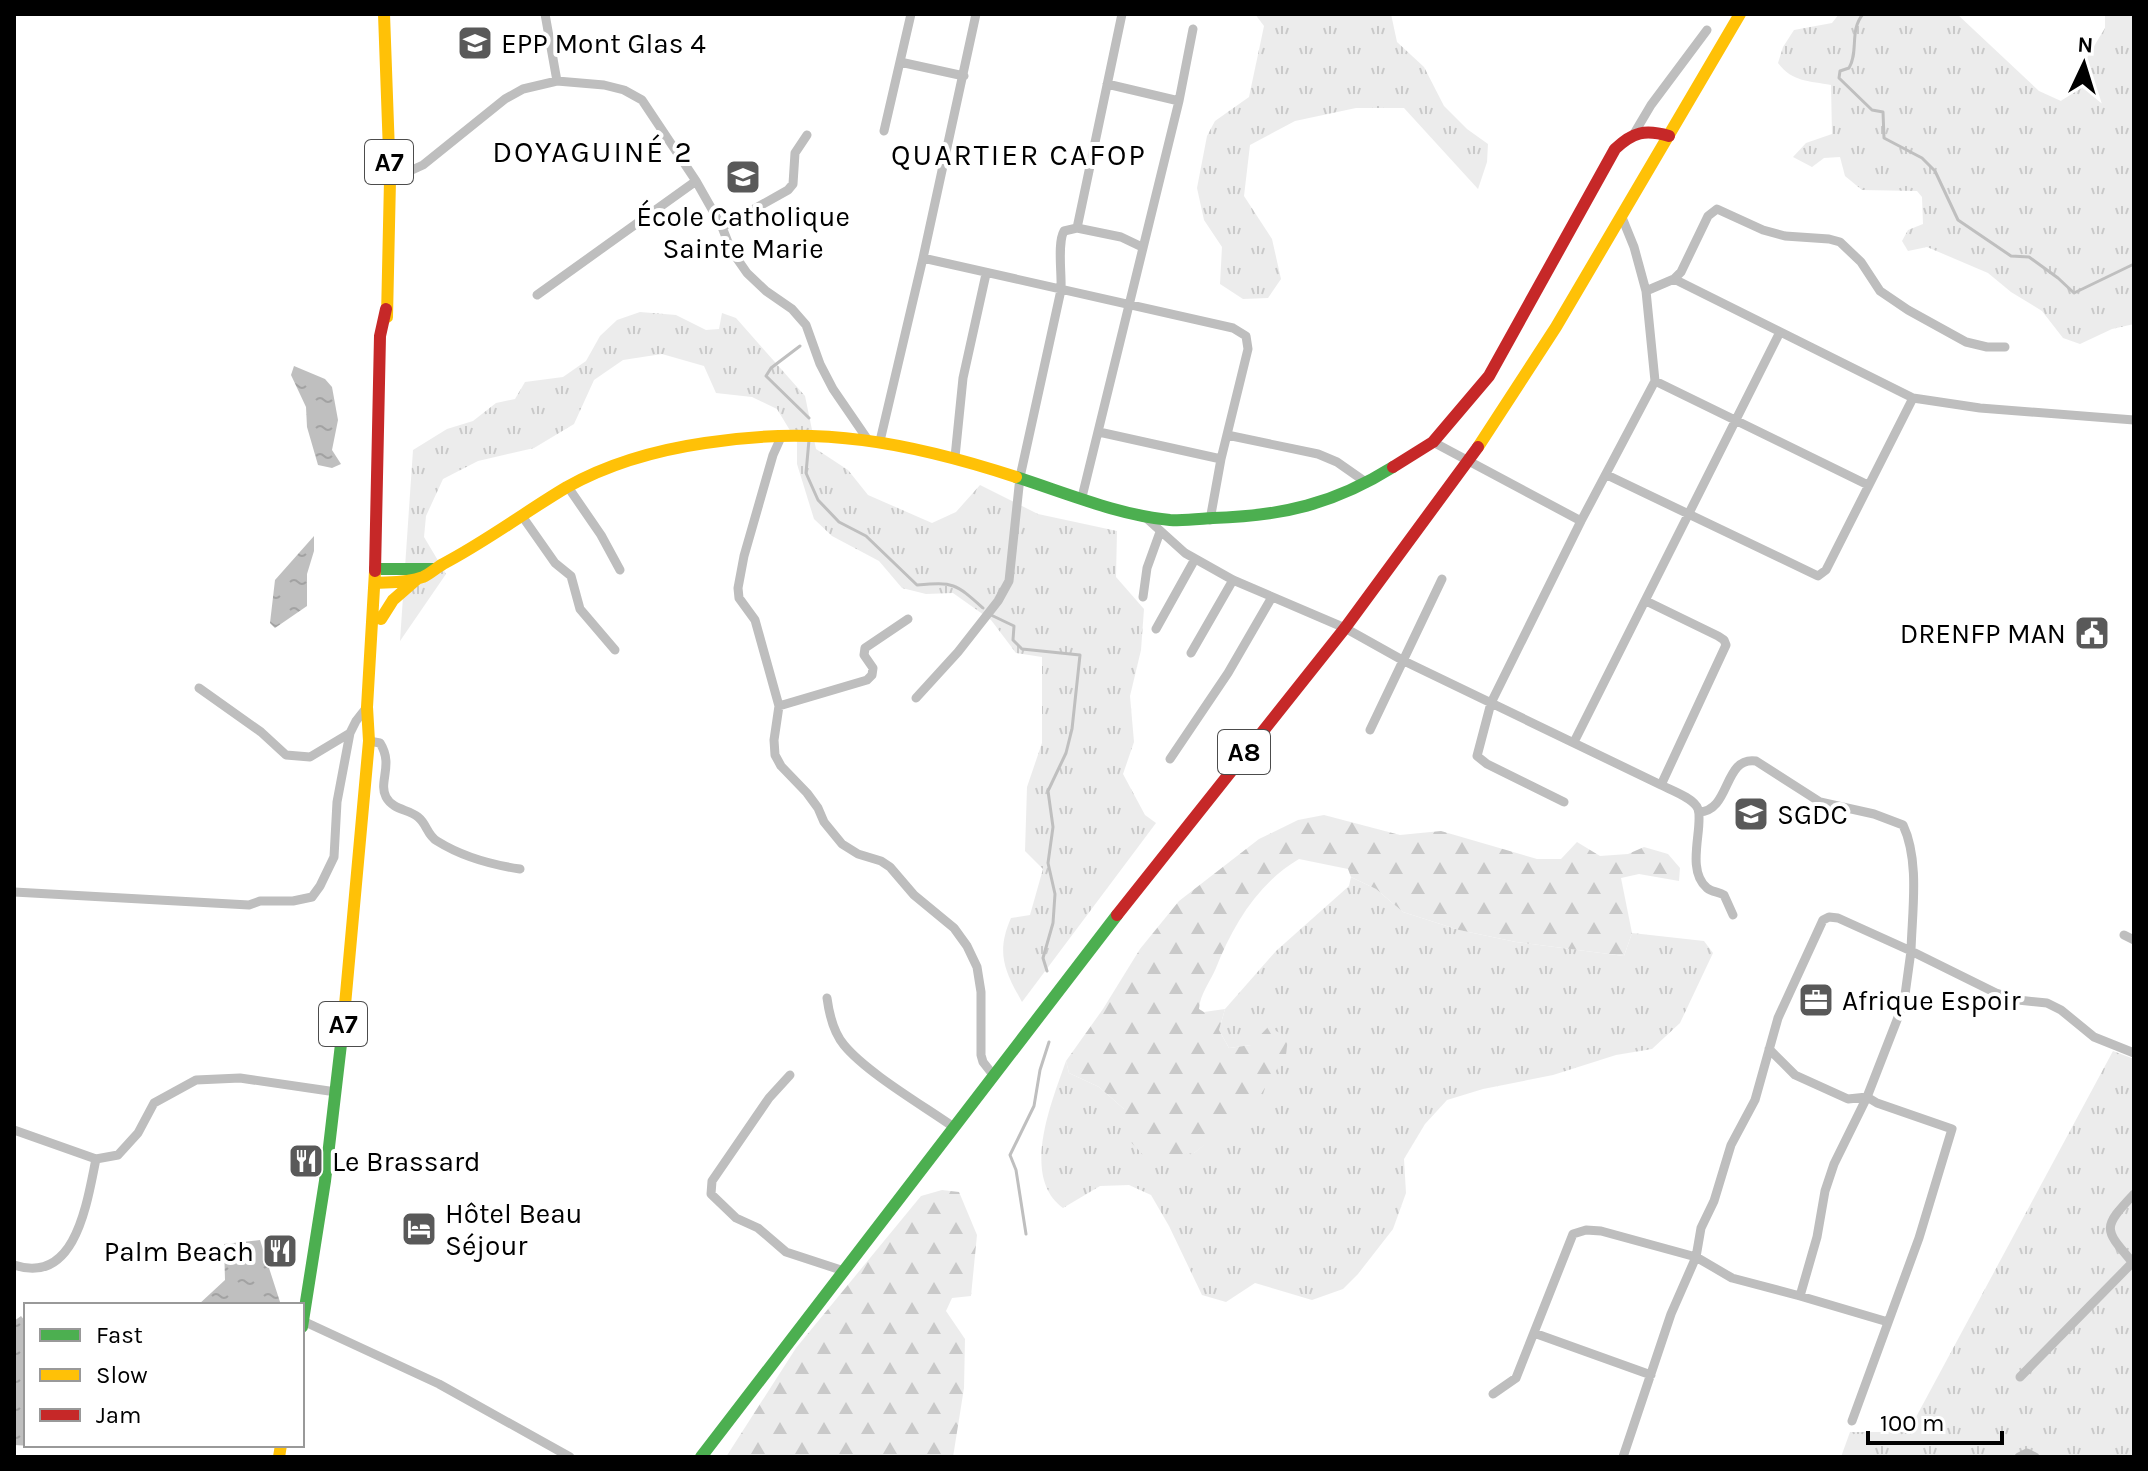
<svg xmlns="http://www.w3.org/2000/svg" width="2148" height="1471" font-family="Karla,sans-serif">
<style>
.grass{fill:url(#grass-tufts)}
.forest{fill:url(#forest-firs)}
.water{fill:url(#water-ripples)}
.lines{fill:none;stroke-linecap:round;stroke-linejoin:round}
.stream{stroke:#bfbfbf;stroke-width:3}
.street{stroke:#bebebe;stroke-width:9}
.fast{stroke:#4caf50;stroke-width:12}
.slow{stroke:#ffc107;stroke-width:12}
.jam{stroke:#c62828;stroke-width:12}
.labels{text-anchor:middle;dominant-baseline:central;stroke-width:8;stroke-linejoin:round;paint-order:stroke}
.shield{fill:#fff;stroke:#4c4c4c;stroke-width:2}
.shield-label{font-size:26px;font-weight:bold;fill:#000}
.poi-label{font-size:28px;fill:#000;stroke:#fff;text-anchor:start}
.neighbourhood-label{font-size:30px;letter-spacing:2px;fill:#000;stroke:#fff}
</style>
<defs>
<pattern id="grass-tufts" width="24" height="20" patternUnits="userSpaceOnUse" patternTransform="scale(2)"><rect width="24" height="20" fill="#ececec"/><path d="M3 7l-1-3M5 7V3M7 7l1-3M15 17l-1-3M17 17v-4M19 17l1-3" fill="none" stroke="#c9c9c9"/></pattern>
<pattern id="forest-firs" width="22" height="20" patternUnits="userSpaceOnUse" patternTransform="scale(2)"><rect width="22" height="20" fill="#ececec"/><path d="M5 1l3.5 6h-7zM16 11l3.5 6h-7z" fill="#c9c9c9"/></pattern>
<pattern id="water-ripples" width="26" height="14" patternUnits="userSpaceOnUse" patternTransform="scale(2)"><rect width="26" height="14" fill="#bfbfbf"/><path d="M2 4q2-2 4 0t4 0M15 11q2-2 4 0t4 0" fill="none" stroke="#a2a2a2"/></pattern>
</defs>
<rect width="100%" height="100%" fill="#fff"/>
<path class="grass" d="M1255,14H1391L1397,42L1424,67L1444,106L1467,129L1488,144L1487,162L1478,189L1404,108H1356L1295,121L1250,145L1244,196L1272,239L1281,279L1268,298L1243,299L1220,284L1222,247L1204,220L1197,188L1207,136L1215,121L1249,97L1264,26Z
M1839,14H1957L2039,91L2061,101L2105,28V14H2134V324L2112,329L2080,344L2063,338L2042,311L2011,292L1988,273L1927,247L1908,251L1902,241L1908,230L1923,224L1922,197L1917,191L1862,190L1845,176L1840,157L1824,158L1812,167L1793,157L1806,143L1832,134L1831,85C1810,81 1792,82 1778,63L1783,47L1794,30L1832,23Z
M640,312L676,315L706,330L719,329L722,313L736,318L805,396L816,449L848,470L868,495L932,523L956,512L980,485L1038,514L1117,531L1116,577L1144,609L1141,650L1130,696L1134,742L1123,774L1145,815L1156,823L1022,1002C1004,970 996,952 1011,918L1030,915L1043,869L1025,851L1027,787L1042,743V657L1016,653L991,620L953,593L926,594L902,588L879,561L832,536L814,519L797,464V442L777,409L752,397L716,393L704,366L662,354L623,360L594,380L574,424L534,448L478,461L443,479L426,516L424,537L446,574L400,641L413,450L447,429L473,421L496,403L515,399L525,382L563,377L586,361L600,336L617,320Z
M1351,877L1376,889L1403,912L1459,930L1516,942L1624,956L1632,933L1704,941L1713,953L1680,1023L1652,1049L1616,1055L1553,1075L1483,1089L1447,1100L1425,1124L1404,1159L1406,1193L1393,1229L1358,1274L1343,1289L1312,1300L1255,1283L1226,1302L1202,1295L1169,1226L1151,1195L1129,1185L1100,1186L1063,1208C1020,1177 1052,1101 1066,1061L1069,1073L1099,1087L1124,1109L1194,1153L1215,1136L1251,1045L1229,1048L1219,1030L1225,1009L1276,951L1349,886Z
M2113,1051L2134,1059V1457H1841L1850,1432H1908Z"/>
<path class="forest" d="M1324,815L1400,835L1441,831L1537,859H1561L1577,842L1600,856L1628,854L1644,847L1668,854L1680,868L1679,881L1639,874L1621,878L1632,933L1624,956L1516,942L1459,930L1403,912L1376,889L1351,877L1348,869L1299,859C1258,883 1233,925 1216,968C1210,982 1200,994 1199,1009L1204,1012L1225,1009L1219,1030L1229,1048L1251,1045L1268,1027L1288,1037L1286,1055L1250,1111L1194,1153L1147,1159L1124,1135V1109L1099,1087L1069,1073L1066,1061L1103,1009L1140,949L1179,901L1259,839L1298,820Z
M942,1190L959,1192L977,1235L971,1296L952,1298L946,1311L965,1339L964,1388L953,1457H726L796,1348L921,1196Z"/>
<path class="water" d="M294,366L325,379L332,387L338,420L332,450L341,464L332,468L318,465L307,427L306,407L291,375Z
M314,536V551L307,574V606L275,628L270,623L275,580Z
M260,1240L281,1305H198L225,1280L224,1244Z
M21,1316L26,1322V1445L32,1446L14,1445V1321Z"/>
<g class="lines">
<path class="stream" d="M1863,14C1849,31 1859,51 1849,68L1840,71L1839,78L1872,110L1883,112L1884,138L1922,158L1935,171L1958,220L2011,256L2029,257L2058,278L2074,293L2134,264
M800,346L771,368L766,376L809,418
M809,440L806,473L818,500L839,522L866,536L917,585C954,582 955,583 983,608
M991,615L1014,626L1013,640L1022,649L1080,655L1072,729L1066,753L1048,791L1053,827L1048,863L1055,894L1053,923L1043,958L1047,971
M1026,1234L1016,1170L1010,1155L1034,1106L1040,1070L1049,1042"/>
<path class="street" d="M545,14L557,81
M900,62L964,76
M1107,84L1179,101
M884,131L911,14
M1635,132L1651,105L1707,30
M390,180L423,165L505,99L523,89L557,81L604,85L624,90L642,100L696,181L722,227L731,250L747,273L766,291L792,309L806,325L820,364L833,389L868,440
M722,227L788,190L793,184L795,153L807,135
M1077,228L1121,237L1142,247
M923,258L1233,328L1246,336L1248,349L1221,459L1210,520
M1674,279L1681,272L1708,216L1717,209L1763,230L1785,236L1829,239L1840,242L1861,262L1880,291L1908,310L1966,342L1987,347H2005
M1646,291L1674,279L1913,398L1980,408L2134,420
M537,295L696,181
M1655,381L1868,485
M1099,432L1221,459
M782,435L773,455L744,556L738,588L739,598L755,620L779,706L774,740L775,755L781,766L807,793L818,808L824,822L842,844L858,854L881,861L890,867L914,895L954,928L967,946L977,967L981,992V1055L983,1062L994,1076
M1227,435L1318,454L1337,462L1367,483
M880,441L923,258L976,14
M1433,442L1581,521
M955,457L963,378L986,274
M1607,475L1818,576L1826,570L1913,398
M568,487L601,535L620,570
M1082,497L1179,101L1193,29
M522,516L555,563L571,576L580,609L615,650
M1144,516L1185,553L1233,580L1345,628L1404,661L1661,785C1671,790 1694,798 1698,809C1704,826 1685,870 1707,888C1712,892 1719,892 1724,895L1733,915
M1143,597L1147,568L1160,532
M1646,601L1718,636L1724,640L1726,645L1661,785
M1156,629L1195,559
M1191,653L1233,580
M199,688L261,732L286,755L310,757L350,733
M916,698L958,652L998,601L1009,581L1020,477L1061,290C1062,274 1057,243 1064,231L1077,228L1122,14
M779,706L867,680L872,675L873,668L864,655L865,648L908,619
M1370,730L1442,579
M369,741L380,743C394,765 378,782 386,797C393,810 408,809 418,817C427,824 427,835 437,841C461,856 493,865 520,869
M1574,742L1780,332
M1170,759L1228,673L1272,597
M1564,802L1487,764L1477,756L1491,703L1581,521L1655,381L1646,291L1634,247L1621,215
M14,892L249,905L260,901H293L312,897L320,886L334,857L337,802L350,733L356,721L367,707
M2124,935L2134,940
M827,998C829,1013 834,1033 844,1045C867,1073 924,1106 955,1128
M1769,1049L1795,1075L1848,1099L1867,1097L1877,1103L1952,1129L1919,1238L1852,1421
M790,1075L769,1098L712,1181L711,1194L736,1218L758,1228L786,1252L844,1271
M14,1130L96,1159L118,1155L138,1133L154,1103L196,1080L240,1078L336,1092
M2134,1194C2101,1229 2104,1229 2134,1264
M14,1265C76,1286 87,1202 96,1159
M1800,1296L1888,1322
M303,1321L439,1384L570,1457
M1534,1333L1651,1375
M2020,1377L2133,1262
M1493,1394L1516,1378L1573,1234L1586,1230L1601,1231L1696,1257L1732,1278L1800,1296L1817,1237L1825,1191L1834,1164L1867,1097L1904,1002L1911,951L1996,993L2018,1000L2047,1003L2061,1010L2094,1037L2134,1053
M1623,1457L1671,1314L1696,1257L1701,1228L1714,1201L1731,1145L1755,1100L1778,1018L1823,920L1829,917L1838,918L1911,951C1912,912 1920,861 1903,825L1874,814L1820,802L1756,761C1723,756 1731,811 1699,812
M2019,1457L2027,1453L2035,1457"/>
<path class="fast" d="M1016,477C1066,493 1118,515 1170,520C1184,521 1199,519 1213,518C1282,516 1334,504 1393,467
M375,569H434
M302,1327L325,1181L343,1027
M701,1457L1117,915"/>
<path class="slow" d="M384,14L390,180L387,317
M1478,447L1556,327L1740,14
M375,583C391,582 407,583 423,577C430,574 436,568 443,564C487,541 525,512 567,487C610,463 657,450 705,443C818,425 909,442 1016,477
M381,619L393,600L417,579
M343,1027L369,741L367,707L375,571
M279,1457L281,1445"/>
<path class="jam" d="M1393,467L1433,442L1489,376L1615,149C1633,132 1645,129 1669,136
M375,571L380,336L386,309
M1117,915L1345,628L1478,447"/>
</g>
<defs>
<symbol id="school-square" viewBox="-11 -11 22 22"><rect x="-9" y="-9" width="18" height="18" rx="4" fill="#595959" stroke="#fff"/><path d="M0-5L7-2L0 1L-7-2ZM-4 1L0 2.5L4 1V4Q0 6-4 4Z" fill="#fff"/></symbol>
<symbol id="civic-square" viewBox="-11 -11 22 22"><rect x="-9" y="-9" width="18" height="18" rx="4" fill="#595959" stroke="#fff"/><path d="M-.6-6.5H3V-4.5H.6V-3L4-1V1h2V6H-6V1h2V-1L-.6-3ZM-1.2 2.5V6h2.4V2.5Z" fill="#fff"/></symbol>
<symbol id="office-square" viewBox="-11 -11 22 22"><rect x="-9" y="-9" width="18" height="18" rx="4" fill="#595959" stroke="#fff"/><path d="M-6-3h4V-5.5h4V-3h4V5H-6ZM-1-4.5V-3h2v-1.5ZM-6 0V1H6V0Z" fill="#fff"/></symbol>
<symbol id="restaurant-square" viewBox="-11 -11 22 22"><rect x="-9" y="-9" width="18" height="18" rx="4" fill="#595959" stroke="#fff"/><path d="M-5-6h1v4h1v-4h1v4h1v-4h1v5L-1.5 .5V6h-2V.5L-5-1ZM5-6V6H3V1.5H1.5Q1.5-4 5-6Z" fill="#fff"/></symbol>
<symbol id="hotel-square" viewBox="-11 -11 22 22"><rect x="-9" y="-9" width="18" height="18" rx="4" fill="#595959" stroke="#fff"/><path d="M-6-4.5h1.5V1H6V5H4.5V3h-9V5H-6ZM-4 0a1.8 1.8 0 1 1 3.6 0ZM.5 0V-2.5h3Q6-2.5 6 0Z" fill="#fff"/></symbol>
</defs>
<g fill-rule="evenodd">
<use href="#school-square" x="455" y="23" width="40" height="40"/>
<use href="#school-square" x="723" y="157" width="40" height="40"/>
<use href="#civic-square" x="2072" y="613" width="40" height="40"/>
<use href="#school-square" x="1731" y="794" width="40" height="40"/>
<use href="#office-square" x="1796" y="980" width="40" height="40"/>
<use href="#restaurant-square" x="286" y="1141" width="40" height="40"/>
<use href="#hotel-square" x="399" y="1209" width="40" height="40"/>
<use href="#restaurant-square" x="260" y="1231" width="40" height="40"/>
</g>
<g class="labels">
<g class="shield">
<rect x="365" y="140" width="48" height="44" rx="6"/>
<rect x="1218" y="730" width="52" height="44" rx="6"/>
<rect x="319" y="1002" width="48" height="44" rx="6"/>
</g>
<g class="shield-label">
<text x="389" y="162">A7</text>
<text x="1244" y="752">A8</text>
<text x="343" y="1024">A7</text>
</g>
<g class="poi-label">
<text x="501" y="43">EPP Mont Glas 4</text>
<text x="743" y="216" text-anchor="middle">École Catholique<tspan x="743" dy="32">Sainte Marie</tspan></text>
<text x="2066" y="633" text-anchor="end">DRENFP MAN</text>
<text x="1777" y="814">SGDC</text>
<text x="1842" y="1000">Afrique Espoir</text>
<text x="332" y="1161">Le Brassard</text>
<text x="445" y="1213">Hôtel Beau<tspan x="445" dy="32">Séjour</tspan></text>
<text x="254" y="1251" text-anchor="end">Palm Beach</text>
</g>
<g class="neighbourhood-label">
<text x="593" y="152">DOYAGUINÉ 2</text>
<text x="1019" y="155">QUARTIER CAFOP</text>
</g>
</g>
<rect width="2148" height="1471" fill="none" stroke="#000000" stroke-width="32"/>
<rect x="24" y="1303" width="280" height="144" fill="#ffffff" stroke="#999999" stroke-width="2"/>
<rect x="40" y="1329" width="40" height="12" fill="#4caf50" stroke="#999999" stroke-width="2"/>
<text x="96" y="1343" font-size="24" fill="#000000">Fast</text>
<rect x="40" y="1369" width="40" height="12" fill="#ffc107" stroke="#999999" stroke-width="2"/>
<text x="96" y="1383" font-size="24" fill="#000000">Slow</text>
<rect x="40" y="1409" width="40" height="12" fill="#c62828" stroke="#999999" stroke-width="2"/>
<text x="96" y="1423" font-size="24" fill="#000000">Jam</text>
<g transform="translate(2084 64) rotate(4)" stroke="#ffffff" stroke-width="6" paint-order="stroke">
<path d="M0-6L14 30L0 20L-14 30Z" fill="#000000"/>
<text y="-12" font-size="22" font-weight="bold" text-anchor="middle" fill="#000000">N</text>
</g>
<path d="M1868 1431v12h134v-12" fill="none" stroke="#000000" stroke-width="4"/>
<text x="1880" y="1431" font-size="24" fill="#000000" stroke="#ffffff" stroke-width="6" paint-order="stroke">100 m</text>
</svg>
